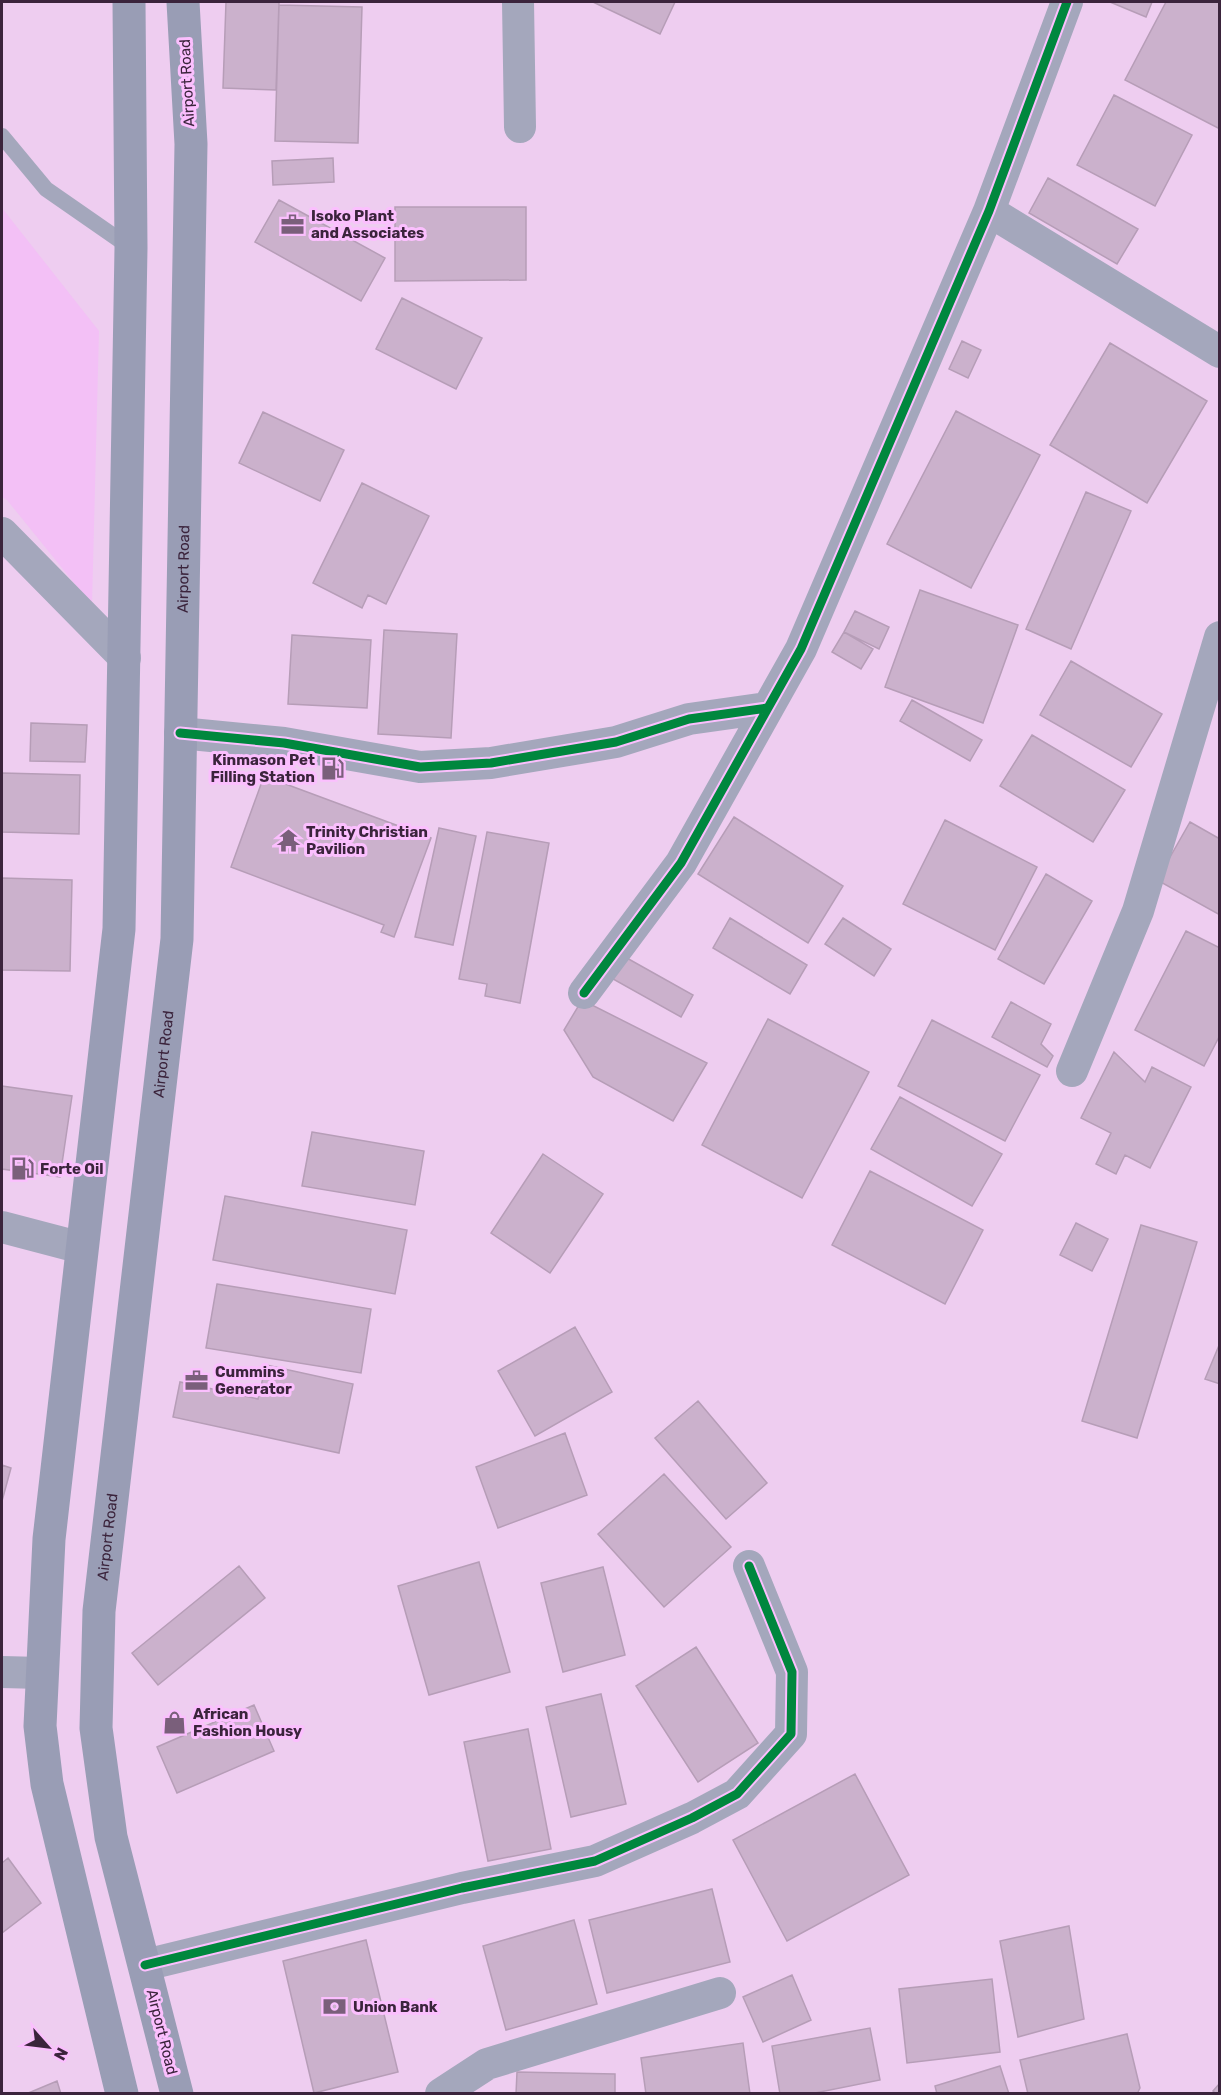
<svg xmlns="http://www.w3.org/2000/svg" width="1221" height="2095" font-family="Rubik,sans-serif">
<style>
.built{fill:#f3c0f6}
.building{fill:#cbb1cc;stroke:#b69db7;stroke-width:1.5}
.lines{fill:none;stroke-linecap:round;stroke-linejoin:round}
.service{stroke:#a4a7bc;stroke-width:16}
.minor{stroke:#a4a7bc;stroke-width:32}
.secondary{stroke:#999db5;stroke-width:33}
.cycleway-casing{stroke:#fbbffe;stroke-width:13}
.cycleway{stroke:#00873e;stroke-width:9}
.labels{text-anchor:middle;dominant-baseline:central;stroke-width:6;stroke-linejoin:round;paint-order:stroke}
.street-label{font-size:15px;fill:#3b243c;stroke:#fbbffe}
.poi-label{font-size:15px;font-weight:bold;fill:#3b243c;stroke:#fbbffe;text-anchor:start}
</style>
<rect width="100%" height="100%" fill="#eecdf0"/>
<path class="built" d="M2,208L99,331L92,605L7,500L2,497Z"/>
<path class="building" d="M226,2H279L276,90L223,88Z
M593,2H675L660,34Z
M1110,2H1152L1146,17Z
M1166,2H1220V129L1125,80Z
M279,5L362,7L358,143L275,141Z
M1114,95L1192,135L1155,206L1077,165Z
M333,158L334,182L273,185L272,161Z
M1048,178L1138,229L1117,264L1029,213Z
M279,200L385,258L361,301L255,242Z
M395,207H526V280L395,281Z
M402,298L482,338L456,389L376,349Z
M962,341L981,350L968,378L949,369Z
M1110,343L1207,401L1147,503L1050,445Z
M956,411L1040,455L971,588L887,544Z
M263,412L344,450L320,501L239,463Z
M362,483L429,516L386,604L368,595L362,608L313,583Z
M1086,492L1131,511L1071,649L1026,629Z
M920,590L1018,625L983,723L885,687Z
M855,611L889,627L879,649L844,632Z
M384,630L457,634L451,738L378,734Z
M844,632L873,649L861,669L832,652Z
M292,635L371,640L367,708L288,704Z
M1071,661L1162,714L1131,767L1040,715Z
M912,700L982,740L970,761L900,721Z
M31,723L87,725L85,762L30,761Z
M1032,735L1125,790L1093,842L1000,786Z
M2,773L80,775L79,834L2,832Z
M264,776L431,838L394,937L381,932L384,925L231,867Z
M734,817L843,886L808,943L698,874Z
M945,820L1037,867L995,950L903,904Z
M1190,822L1220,839V915L1157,880Z
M439,828L476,836L453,945L415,937Z
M487,832L549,843L520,1003L485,996L487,984L459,979Z
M1046,874L1092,901L1044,984L998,959Z
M2,878L72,880L70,971L2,970Z
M730,918L807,965L790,994L713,948Z
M843,918L891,949L874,976L825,944Z
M1186,931L1220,948V1035L1204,1066L1135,1030Z
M625,957L693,995L681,1017L613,979Z
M582,1000L707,1063L673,1121L593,1077L564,1030Z
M1011,1002L1051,1024L1041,1044L1053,1056L1047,1067L992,1037Z
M768,1019L869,1072L802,1198L702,1145Z
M932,1020L1040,1075L1005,1141L898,1086Z
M1114,1052L1145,1082L1152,1067L1191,1087L1150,1168L1125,1155L1116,1174L1096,1164L1111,1133L1081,1118Z
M2,1086L72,1096L60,1177L2,1169Z
M900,1097L1002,1154L972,1206L871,1149Z
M312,1132L424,1151L415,1205L302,1186Z
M543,1154L603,1194L550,1273L491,1233Z
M870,1171L983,1230L945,1304L832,1245Z
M225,1196L407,1230L395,1294L213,1260Z
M1076,1223L1108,1239L1092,1271L1060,1255Z
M1141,1225L1197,1242L1137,1438L1082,1421Z
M217,1284L371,1309L361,1373L206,1348Z
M575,1327L612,1392L535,1436L498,1371Z
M1220,1343V1384L1205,1379Z
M266,1365L353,1384L339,1453L173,1417L180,1382L258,1399Z
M698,1401L767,1483L726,1519L655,1438Z
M565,1433L587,1495L498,1528L476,1467Z
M2,1465L11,1468L2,1501Z
M664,1474L731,1547L664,1607L598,1534Z
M479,1562L510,1672L429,1695L398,1586Z
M239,1566L265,1598L158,1685L132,1653Z
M603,1567L625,1655L563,1672L541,1583Z
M696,1647L758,1743L698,1782L636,1686Z
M601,1694L626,1804L571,1817L546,1707Z
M254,1705L274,1751L177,1793L157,1747Z
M528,1729L551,1849L488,1861L464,1742Z
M855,1774L909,1875L787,1941L733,1840Z
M8,1858L41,1903L2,1933V1863Z
M712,1889L730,1962L607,1993L589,1920Z
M574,1920L597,2004L506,2030L483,1946Z
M1069,1926L1084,2019L1018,2037L1000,1941Z
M366,1940L398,2072L314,2093L283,1961Z
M792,1975L811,2020L763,2042L743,1997Z
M992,1979L1000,2052L907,2063L899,1989Z
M870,2028L880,2080L810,2094H780L772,2046Z
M1127,2034L1140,2088L1137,2094H1028L1020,2060Z
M743,2043L750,2094H646L641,2058Z
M1000,2066L1009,2094H937L935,2086Z
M517,2072L615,2074V2094H516Z
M57,2081L61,2094H26Z
M1220,2083V2094H1216L1213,2091Z"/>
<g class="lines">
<path class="service" d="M2,136L46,189L131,248"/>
<path class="minor" d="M518,2L520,127
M989,211L1220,352
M2,533L125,658
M180,733L284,743L420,767L491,763L616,742L689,719L767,708
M584,993L681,863L801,649L989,211L1067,2
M1072,1071L1138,911L1220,637
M2,1227L82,1248
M2,1672L41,1673
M145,1965L462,1888L595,1861L692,1818L737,1794L791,1734L792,1672L749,1566
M441,2094L487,2064L720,1993"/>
<g class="secondary">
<path d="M122,2094L47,1784L40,1726L49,1539L119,929L131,248L129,2"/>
<path id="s1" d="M177,2094L111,1837L96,1728L99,1611L177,939L191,144L183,2"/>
</g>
<defs>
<path id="cycleway" d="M180,733L284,743L420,767L491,763L616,742L689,719L767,708
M584,993L681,863L801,649L989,211L1067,2
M145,1965L462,1888L595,1861L692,1818L737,1794L791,1734L792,1672L749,1566"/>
</defs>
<use href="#cycleway" class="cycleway-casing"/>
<use href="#cycleway" class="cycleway"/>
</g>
<defs>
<symbol id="office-bare" viewBox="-9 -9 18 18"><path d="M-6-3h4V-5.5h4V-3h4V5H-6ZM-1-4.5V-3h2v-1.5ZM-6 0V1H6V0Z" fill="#7a5f7b" stroke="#fbbffe" stroke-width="2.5" paint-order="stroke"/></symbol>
<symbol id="fuel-bare" viewBox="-9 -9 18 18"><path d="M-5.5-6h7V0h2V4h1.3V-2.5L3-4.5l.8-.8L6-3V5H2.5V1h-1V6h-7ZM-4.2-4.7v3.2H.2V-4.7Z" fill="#7a5f7b" stroke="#fbbffe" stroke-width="2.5" paint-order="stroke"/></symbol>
<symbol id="temple-bare" viewBox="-9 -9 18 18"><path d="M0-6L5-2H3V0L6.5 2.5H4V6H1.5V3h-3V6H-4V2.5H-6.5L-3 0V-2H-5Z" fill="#7a5f7b" stroke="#fbbffe" stroke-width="2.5" paint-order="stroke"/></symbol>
<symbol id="shop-bare" viewBox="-9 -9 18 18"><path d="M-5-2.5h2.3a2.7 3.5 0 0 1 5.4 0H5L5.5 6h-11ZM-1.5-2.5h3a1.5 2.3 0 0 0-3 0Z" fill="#7a5f7b" stroke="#fbbffe" stroke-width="2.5" paint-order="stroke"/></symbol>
<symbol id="bank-bare" viewBox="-9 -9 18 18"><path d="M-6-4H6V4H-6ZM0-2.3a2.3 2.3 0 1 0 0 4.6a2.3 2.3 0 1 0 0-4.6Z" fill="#7a5f7b" stroke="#fbbffe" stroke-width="2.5" paint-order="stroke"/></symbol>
</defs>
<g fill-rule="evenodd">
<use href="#office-bare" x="276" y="208" width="33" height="33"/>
<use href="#fuel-bare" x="316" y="752" width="33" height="33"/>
<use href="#temple-bare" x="272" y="824" width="33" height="33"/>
<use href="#fuel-bare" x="6" y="1152" width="33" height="33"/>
<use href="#office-bare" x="180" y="1364" width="33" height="33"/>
<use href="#shop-bare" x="158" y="1706" width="33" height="33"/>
<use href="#bank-bare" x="318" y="1990" width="33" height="33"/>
</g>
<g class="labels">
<g class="street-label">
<text transform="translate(187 83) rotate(-93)">Airport Road</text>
<text stroke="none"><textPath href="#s1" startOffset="1539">Airport Road</textPath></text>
<text stroke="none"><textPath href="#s1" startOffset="1053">Airport Road</textPath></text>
<text stroke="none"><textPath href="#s1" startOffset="567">Airport Road</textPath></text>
<text transform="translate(162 2032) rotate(76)">Airport Road</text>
</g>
<g class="poi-label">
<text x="311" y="216">Isoko Plant<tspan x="311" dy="17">and Associates</tspan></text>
<text x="315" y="760" text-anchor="end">Kinmason Pet<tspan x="315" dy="17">Filling Station</tspan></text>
<text x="306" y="832">Trinity Christian<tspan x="306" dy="17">Pavilion</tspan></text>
<text x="40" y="1169">Forte Oil</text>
<text x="215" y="1372">Cummins<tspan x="215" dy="17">Generator</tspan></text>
<text x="193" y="1714">African<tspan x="193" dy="17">Fashion Housy</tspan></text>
<text x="353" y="2007">Union Bank</text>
</g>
</g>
<rect width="1221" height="2095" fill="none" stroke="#3b243c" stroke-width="6"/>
<g transform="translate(48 2047) rotate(118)" stroke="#fbbffe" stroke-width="4.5" paint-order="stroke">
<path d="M0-4.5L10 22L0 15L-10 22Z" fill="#3b243c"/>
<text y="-9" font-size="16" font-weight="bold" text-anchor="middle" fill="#3b243c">N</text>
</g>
</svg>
